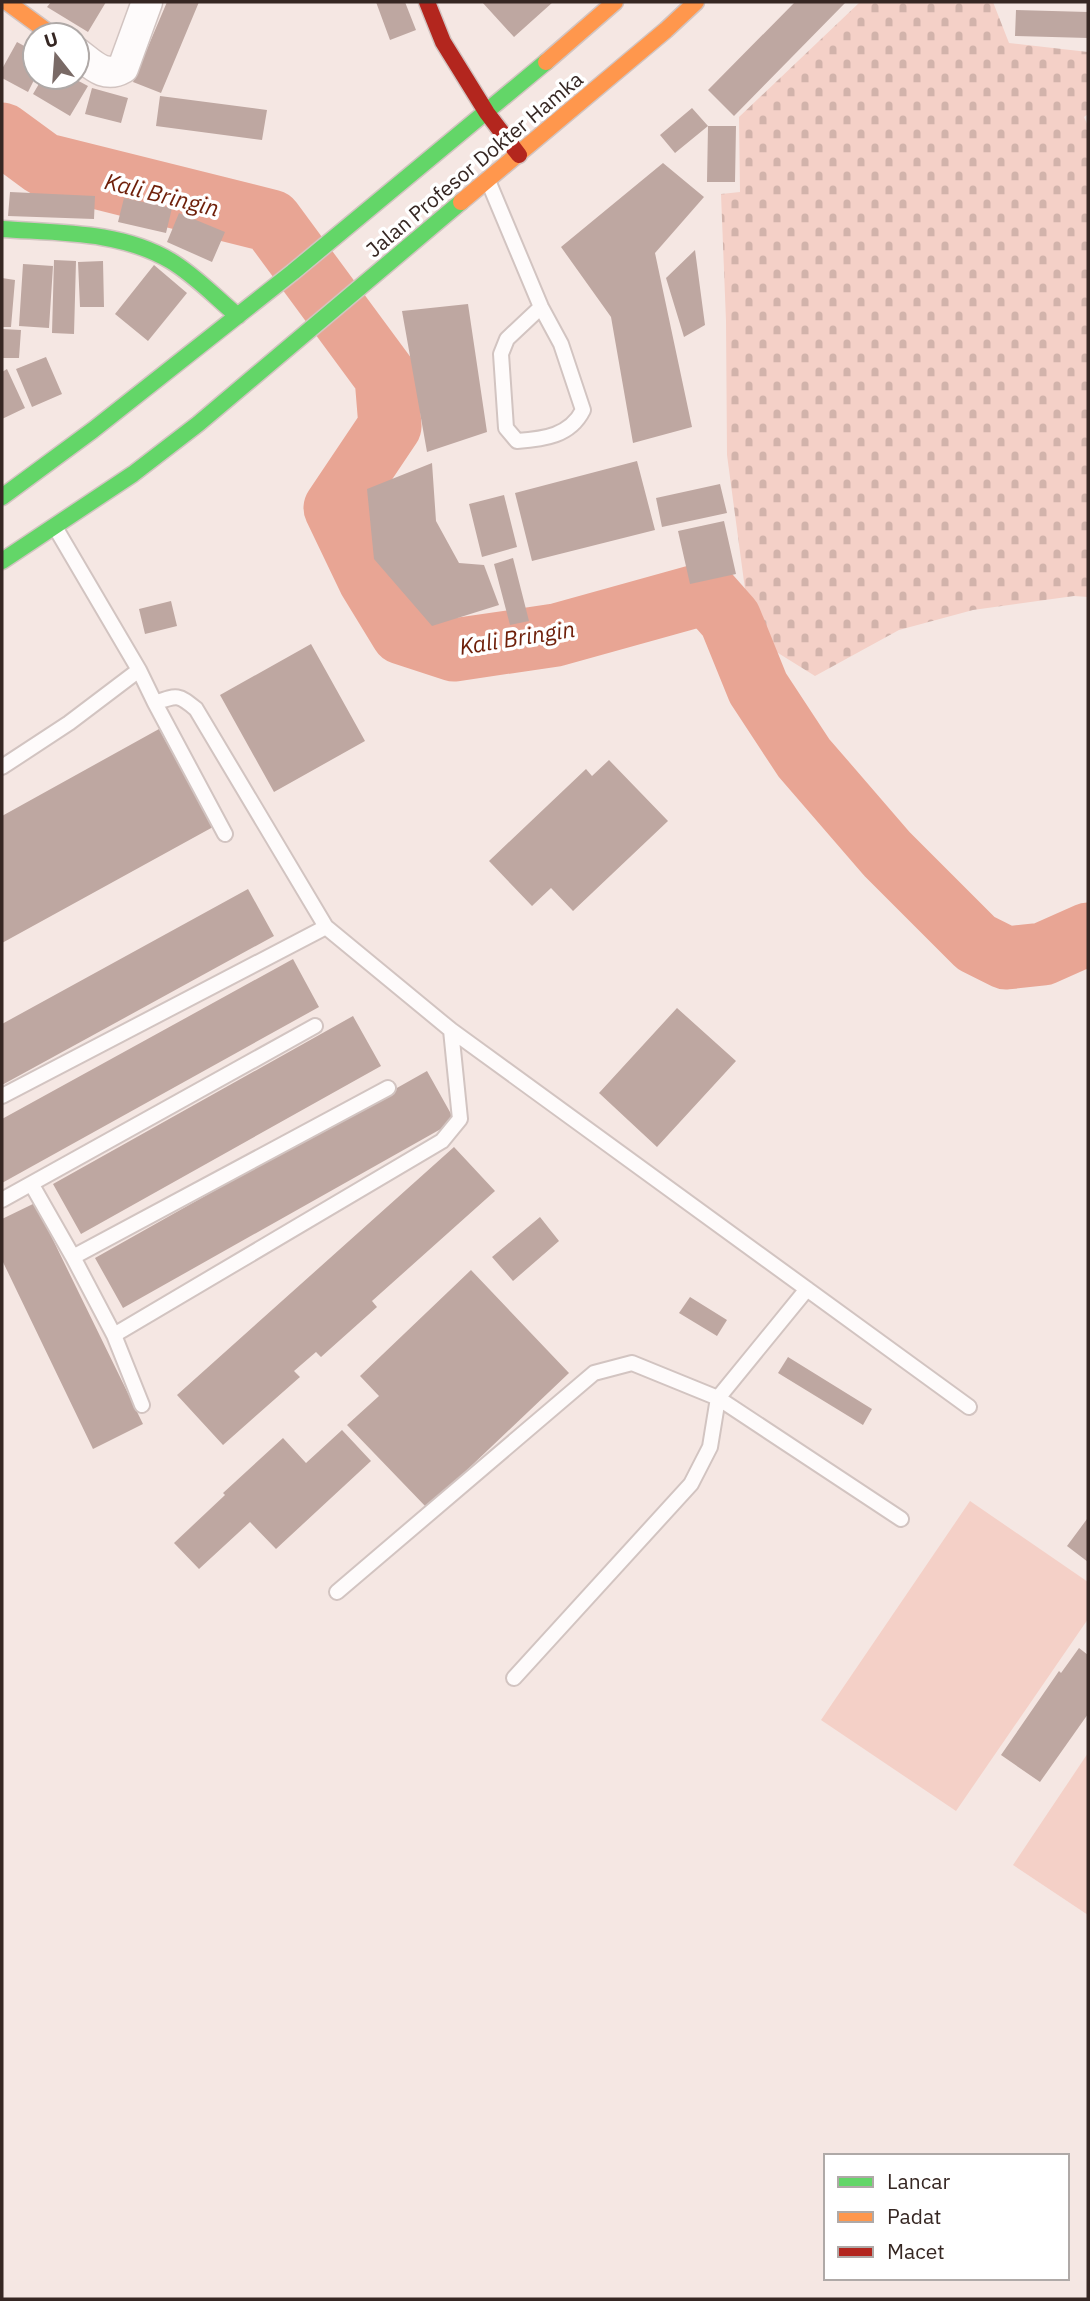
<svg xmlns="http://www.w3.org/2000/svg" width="1090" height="2301" font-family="'IBM Plex Sans',sans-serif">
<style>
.cemetery{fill:url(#cemetery-stones)}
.garden{fill:#f4d0c7}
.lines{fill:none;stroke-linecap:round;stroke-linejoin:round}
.river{stroke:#e8a594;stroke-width:63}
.building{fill:#bea7a1}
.lane-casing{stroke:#d2c4c1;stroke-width:18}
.street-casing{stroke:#d2c4c1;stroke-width:33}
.fast-casing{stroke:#d2c4c1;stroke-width:19}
.slow-casing{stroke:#d2c4c1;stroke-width:19}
.jam-casing{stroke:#d2c4c1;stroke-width:19}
.lane{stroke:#fefbfb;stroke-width:14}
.street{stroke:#fefbfb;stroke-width:30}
.fast{stroke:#63d668;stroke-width:16}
.slow{stroke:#ff974d;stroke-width:16}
.jam{stroke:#b3261e;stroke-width:16}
.labels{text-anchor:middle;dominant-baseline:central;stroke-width:7;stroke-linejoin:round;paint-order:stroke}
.street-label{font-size:21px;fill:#362723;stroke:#fff}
.water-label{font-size:23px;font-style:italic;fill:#6e1f09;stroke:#fff}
</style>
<defs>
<pattern id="cemetery-stones" width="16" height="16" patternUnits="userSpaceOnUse" patternTransform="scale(1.75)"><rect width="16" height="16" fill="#f4d0c7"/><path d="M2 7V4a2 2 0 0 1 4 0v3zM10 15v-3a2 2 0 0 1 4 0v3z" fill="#d2b3ab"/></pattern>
</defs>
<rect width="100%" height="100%" fill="#f5e7e3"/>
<path class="cemetery" d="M860,2H993L1009,43L1088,52V114L1084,117L1088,126V597L1074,596L973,610L899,630L815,676L759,641L745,589L727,455L726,321L721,194L740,192L739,117Z"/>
<path class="garden" d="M970,1501L1088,1582V1619L956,1811L821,1720Z
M1088,1753V1915L1013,1865Z"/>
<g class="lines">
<path class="river" d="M2,134L43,164L271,221L386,377L390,426L335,508L369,579L402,633L454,650L556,635L707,593L730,619L758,688L804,758L887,854L976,943L1006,958L1043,954L1088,934"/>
</g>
<path class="building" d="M51,2H106L88,32L47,7Z
M167,2H199L161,93L133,82Z
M376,2H405L416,30L390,40Z
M482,2H553L514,37Z
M795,2H846L734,116L708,90Z
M1016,10L1088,12V38L1015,36Z
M17,42L35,52V78L28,92L2,78V69Z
M43,77H71L88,86L70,116L33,94Z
M92,88L128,98L121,123L85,114Z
M160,96L267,110L262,140L156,126Z
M692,108L708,126L675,153L660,135Z
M708,126H736L735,182H707Z
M663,163L704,197L655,253L692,427L633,443L611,317L561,247Z
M10,192L95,196L94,219L8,216Z
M124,198L172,208L166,233L118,222Z
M179,213L225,232L212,262L167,242Z
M695,250L705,325L684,337L666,278Z
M54,260L76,261L74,334L52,333Z
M103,261L104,307H80L78,262Z
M23,264L53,266L49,328L19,326Z
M154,265L187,293L148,341L115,314Z
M2,278L15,280L11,327H2Z
M468,304L487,432L427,452L402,311Z
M2,329L21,330L19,358H2Z
M46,357L62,394L32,407L16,369Z
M7,369L25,408L2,419V372Z
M637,461L655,530L532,561L515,493Z
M432,463L436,521L459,563L484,565L499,605L432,626L374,559L367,489Z
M720,484L727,513L662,527L656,498Z
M504,495L517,547L482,557L469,504Z
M724,521L736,574L690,584L678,531Z
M513,558L529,621L510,625L494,564Z
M171,601L177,626L145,634L139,609Z
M311,644L365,741L274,792L220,695Z
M159,729L213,827L2,943V816Z
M609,760L668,821L573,911L551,888L532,906L489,861L586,769L592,776Z
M248,889L274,936L2,1085V1024Z
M293,959L319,1007L2,1183V1119Z
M677,1008L736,1061L657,1147L599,1093Z
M353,1016L381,1066L81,1234L53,1184Z
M427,1071L455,1121L123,1308L95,1258Z
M454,1147L495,1191L372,1301L377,1307L321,1357L316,1352L294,1371L300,1377L223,1445L177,1395Z
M35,1203L143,1424L93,1449L2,1260V1219Z
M540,1217L559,1241L513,1281L492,1257Z
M471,1270L569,1373L427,1508L347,1425L379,1396L360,1376Z
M690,1297L727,1320L717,1336L679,1313Z
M788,1357L872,1409L863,1425L778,1373Z
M342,1430L371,1461L276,1549L250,1522L199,1569L174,1543L225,1495L223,1493L283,1438L306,1463Z
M1087,1519L1088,1521V1562L1067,1546Z
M1079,1648L1088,1655V1714L1040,1782L1001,1755L1059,1671L1061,1673Z"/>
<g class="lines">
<defs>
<path id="lane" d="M489,183L541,307L561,344L583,410C570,436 544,439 517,441L506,428L501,354L507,339L541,307
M139,670L155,703C177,695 178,694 196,709L326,927L451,1030L969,1407
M155,703L225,834
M2,767L69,723L139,670L55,527
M2,1096L326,927
M32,1185L73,1257L114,1335L142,1405
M2,1200L315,1026
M73,1257L388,1088
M114,1335L442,1141L460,1119L451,1030
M337,1592L594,1373L632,1363L718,1398L901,1519
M514,1678L691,1484L710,1447L718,1398L807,1289"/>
<path id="street" d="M77,53C92,64 104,79 123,68L147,2"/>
<path id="fast" d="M2,229C59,233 121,231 171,261C196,276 216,298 238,316
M2,497L93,430L293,272L546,62
M2,561L133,474L198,424L461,202"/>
<path id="slow" d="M7,2L52,35
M546,62L615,2
M461,202L666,30L696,2"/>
<path id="jam" d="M427,2L443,42L487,113L519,155"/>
</defs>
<use href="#lane" class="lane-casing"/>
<use href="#street" class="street-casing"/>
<use href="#fast" class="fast-casing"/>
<use href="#slow" class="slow-casing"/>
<use href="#jam" class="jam-casing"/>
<use href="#lane" class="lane"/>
<use href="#street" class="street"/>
<use href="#fast" class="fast"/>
<use href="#slow" class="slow"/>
<use href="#jam" class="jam"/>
</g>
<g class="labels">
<g class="street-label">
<text transform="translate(474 164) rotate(-40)">Jalan Profesor Dokter Hamka</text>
</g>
<g class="water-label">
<text transform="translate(162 194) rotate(14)">Kali Bringin</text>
<text transform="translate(517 637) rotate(-9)">Kali Bringin</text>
</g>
</g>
<rect width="1090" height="2301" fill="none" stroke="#362723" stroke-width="7"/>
<rect x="824" y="2154" width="245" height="126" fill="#ffffff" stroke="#afa9a7" stroke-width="2"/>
<rect x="838" y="2177" width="35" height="10" fill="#63d668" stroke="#afa9a7" stroke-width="2"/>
<text x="887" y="2189" font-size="21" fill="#362723">Lancar</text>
<rect x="838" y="2212" width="35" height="10" fill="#ff974d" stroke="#afa9a7" stroke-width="2"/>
<text x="887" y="2224" font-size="21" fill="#362723">Padat</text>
<rect x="838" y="2247" width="35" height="10" fill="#b3261e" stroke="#afa9a7" stroke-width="2"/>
<text x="887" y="2259" font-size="21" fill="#362723">Macet</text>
<g transform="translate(56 56) rotate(343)"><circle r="33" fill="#ffffff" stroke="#afa9a7" stroke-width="2"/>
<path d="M0-5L12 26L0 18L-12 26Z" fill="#796a66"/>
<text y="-10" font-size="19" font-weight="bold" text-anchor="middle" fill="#362723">U</text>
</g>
</svg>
